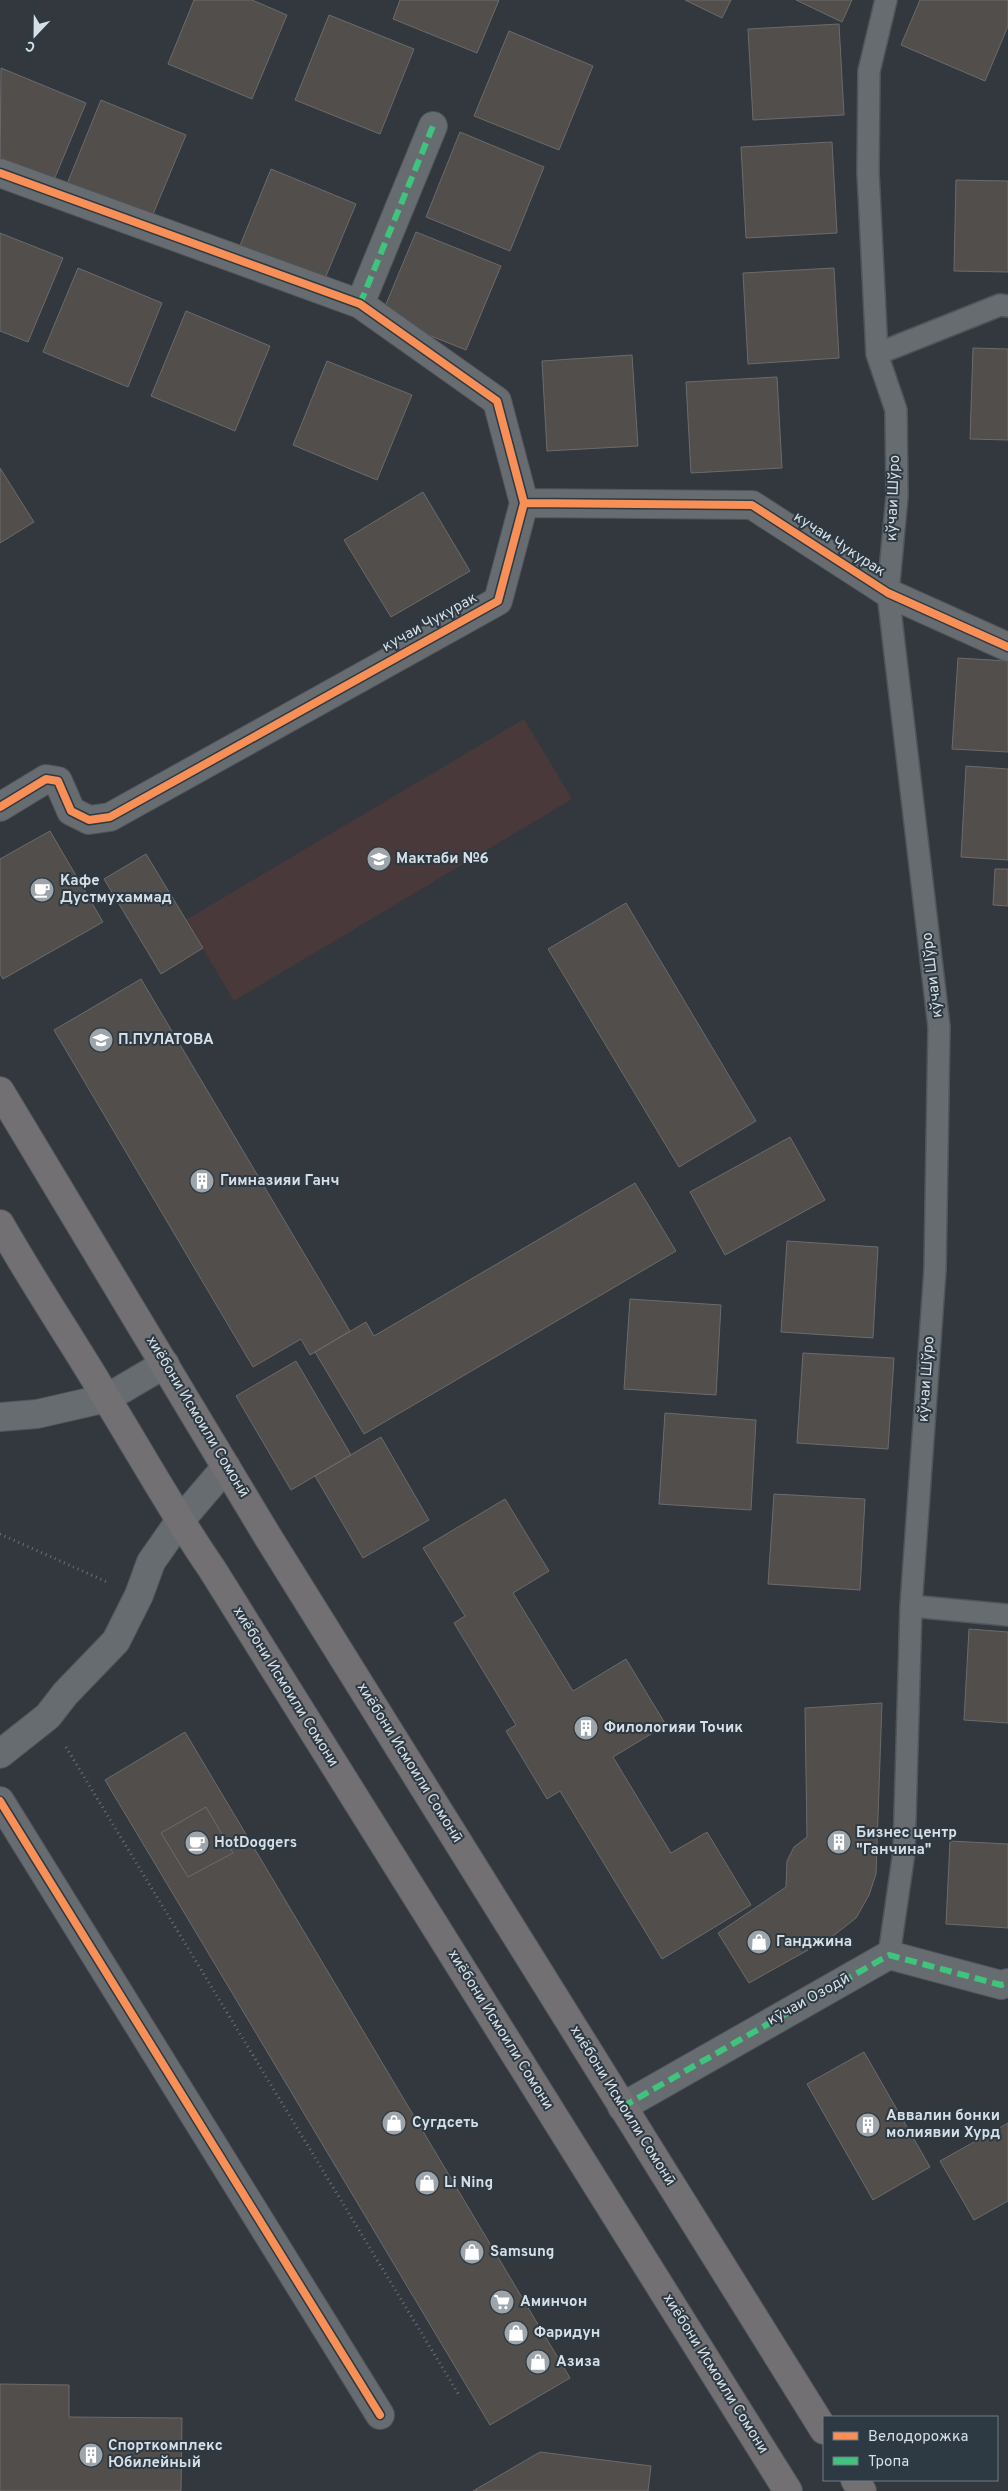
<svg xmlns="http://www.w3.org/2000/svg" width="1008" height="2491" font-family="Overpass,sans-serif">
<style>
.education{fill:#4a393a}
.building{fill:#524e4c;stroke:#6c6b6c}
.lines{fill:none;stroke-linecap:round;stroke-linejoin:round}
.service-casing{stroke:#50555b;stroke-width:24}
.minor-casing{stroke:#50555b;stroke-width:30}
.secondary-casing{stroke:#50555b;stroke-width:30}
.primary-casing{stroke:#50555b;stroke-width:30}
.path{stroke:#6c7074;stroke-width:3;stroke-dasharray:1 4;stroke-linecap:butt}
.service{stroke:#676c70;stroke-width:21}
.minor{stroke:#676c70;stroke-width:28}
.secondary{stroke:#676c70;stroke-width:28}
.primary{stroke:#737074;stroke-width:28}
.quiet{stroke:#40c37c;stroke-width:6;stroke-dasharray:12 6;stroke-linecap:butt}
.cycleway-casing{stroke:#2d3943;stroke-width:11}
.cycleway{stroke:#f78f57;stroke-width:8}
.labels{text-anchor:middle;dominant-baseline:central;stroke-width:4;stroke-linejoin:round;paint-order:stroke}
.street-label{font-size:15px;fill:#d7dfe5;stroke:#2d3943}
.poi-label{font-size:15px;font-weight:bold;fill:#d7dfe5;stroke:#2d3943;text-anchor:start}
</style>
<rect width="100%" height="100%" fill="#32383e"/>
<path class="education" d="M524,719L572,799L234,1001L186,920Z"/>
<path class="building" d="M194,0H252L287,15L252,99L168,64Z
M400,0H499L477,53L393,19Z
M685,0H731L722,18Z
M796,0H852L842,22Z
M920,0H1008V26L985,81L901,45Z
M329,15L414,49L380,134L295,100Z
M839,24L844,115L753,120L748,29Z
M509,31L593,66L559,150L474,116Z
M1,68L86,103L51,187L0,166Z
M101,100L186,135L151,219L67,184Z
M460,132L544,167L510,251L426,217Z
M832,142L837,233L746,238L741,147Z
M271,169L356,204L321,288L237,253Z
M956,180L1008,181V272L954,271Z
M416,232L501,266L466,350L381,316Z
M0,233L63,258L28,342L0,331Z
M78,268L162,303L128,387L43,352Z
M834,268L839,358L748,364L743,273Z
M186,311L270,346L235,431L151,396Z
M973,348L1008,349V440L970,439Z
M632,355L638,446L547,451L542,361Z
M327,361L412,395L377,480L293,445Z
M777,377L782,468L691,473L686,382Z
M0,468L34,522L0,543Z
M423,492L470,571L391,617L344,540Z
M958,658L1008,661V752L952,749Z
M966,766L1008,769V860L961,857Z
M50,831L103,922L3,979L0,974V859Z
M146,854L203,948L161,974L104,879Z
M995,869H1008V906L993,905Z
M626,903L756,1121L679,1167L548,949Z
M141,979L350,1331L310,1355L301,1339L253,1367L54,1030Z
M790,1137L825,1200L725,1255L690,1192Z
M635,1183L676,1251L364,1434L315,1352L366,1322L374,1336Z
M787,1241L878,1247L873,1338L781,1332Z
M630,1299L721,1305L716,1395L624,1389Z
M803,1353L894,1358L888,1449L797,1443Z
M296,1361L351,1455L291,1490L236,1396Z
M665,1413L756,1420L751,1510L659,1504Z
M381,1437L429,1520L363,1558L315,1476Z
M774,1494L865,1499L860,1590L768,1584Z
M505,1499L549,1571L513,1593L573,1691L626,1659L666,1725L613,1757L671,1853L707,1832L751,1905L662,1959L560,1791L547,1799L506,1731L516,1725L454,1623L465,1616L423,1548Z
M969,1629L1008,1632V1723L964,1720Z
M882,1703L876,1874L869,1895L856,1918L833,1936L749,1983L718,1933L786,1887L787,1861L794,1847L807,1837L805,1708Z
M185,1732L570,2378L490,2425L105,1780Z
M206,1807L233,1853L188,1877L161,1833Z
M950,1841L1008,1844V1928L946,1924Z
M864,2052L930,2167L873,2200L807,2084Z
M1008,2123V2201L974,2220L940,2161Z
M0,2384L69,2385V2417L182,2418L181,2491H0Z
M540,2452L651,2466L648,2491H473Z"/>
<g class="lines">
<defs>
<path id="service" d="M886,0L869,71L868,172L877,354L896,410L897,496L888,593L939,1027L935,1270L911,1606L904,1852L889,1955
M877,354L1000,305L1008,306
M911,1606L1008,1615"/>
<path id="minor" d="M0,173L360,304L497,401L524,503
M360,304L433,126
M0,807L46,779L58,781L71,811L89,820L110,817L498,601L524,503L752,505L888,593L1008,647
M0,1754L48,1716L65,1694L116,1641L139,1595L151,1562L179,1522L226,1467
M0,1801L380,2415
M622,2107L889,1955L1001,1985L1008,1983"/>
<path id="secondary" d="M0,1417L37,1414L107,1398L165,1364"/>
<path id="primary" d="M0,1091L268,1537L824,2430
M0,1224C34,1284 72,1340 107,1399C142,1456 174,1514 212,1569L788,2491
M855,2480L862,2491"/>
</defs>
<use href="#service" class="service-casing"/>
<use href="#minor" class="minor-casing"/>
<use href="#secondary" class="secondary-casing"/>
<use href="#primary" class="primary-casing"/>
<path class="path" d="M0,1534L107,1582
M66,1747L459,2395"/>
<use href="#service" class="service"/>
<use href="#minor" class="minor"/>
<use href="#secondary" class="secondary"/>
<use href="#primary" class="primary"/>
<path class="quiet" d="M360,304L433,126
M622,2107L889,1955L1001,1985L1008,1983"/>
<defs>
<path id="cycleway" d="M0,173L360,304L497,401L524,503
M0,807L46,779L58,781L71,811L89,820L110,817L498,601L524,503L752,505L888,593L1008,647
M0,1801L380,2415"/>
</defs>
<use href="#cycleway" class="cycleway-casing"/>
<use href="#cycleway" class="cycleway"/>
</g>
<defs>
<symbol id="school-disc" viewBox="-11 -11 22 22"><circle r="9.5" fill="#9da5ab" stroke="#2d3943"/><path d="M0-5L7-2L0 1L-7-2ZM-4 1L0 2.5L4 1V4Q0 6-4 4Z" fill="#fff"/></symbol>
<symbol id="cafe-disc" viewBox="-11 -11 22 22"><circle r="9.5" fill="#9da5ab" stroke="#2d3943"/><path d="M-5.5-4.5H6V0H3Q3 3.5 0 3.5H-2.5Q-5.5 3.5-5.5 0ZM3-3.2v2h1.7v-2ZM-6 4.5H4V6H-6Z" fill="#fff"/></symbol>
<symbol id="building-disc" viewBox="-11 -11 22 22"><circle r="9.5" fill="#9da5ab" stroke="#2d3943"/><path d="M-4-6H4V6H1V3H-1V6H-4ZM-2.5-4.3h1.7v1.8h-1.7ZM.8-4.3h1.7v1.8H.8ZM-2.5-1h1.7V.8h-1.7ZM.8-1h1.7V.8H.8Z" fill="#fff"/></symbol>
<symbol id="shop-disc" viewBox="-11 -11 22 22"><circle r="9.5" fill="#9da5ab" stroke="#2d3943"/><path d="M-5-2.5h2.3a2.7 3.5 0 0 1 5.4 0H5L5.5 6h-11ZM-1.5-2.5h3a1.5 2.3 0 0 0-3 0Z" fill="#fff"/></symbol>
<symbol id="supermarket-disc" viewBox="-11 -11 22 22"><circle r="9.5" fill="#9da5ab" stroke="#2d3943"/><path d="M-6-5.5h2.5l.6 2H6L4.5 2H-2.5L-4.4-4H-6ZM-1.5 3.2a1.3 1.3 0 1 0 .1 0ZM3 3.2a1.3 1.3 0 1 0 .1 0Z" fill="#fff"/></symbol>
</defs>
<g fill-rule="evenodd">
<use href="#school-disc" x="365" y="845" width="28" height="28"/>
<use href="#cafe-disc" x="28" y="876" width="28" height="28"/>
<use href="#school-disc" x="87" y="1026" width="28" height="28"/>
<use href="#building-disc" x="188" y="1167" width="28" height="28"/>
<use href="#building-disc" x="572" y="1714" width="28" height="28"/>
<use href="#building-disc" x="825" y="1828" width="28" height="28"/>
<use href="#cafe-disc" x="183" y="1829" width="28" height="28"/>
<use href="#shop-disc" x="745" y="1928" width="28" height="28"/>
<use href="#shop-disc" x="380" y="2109" width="28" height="28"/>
<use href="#building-disc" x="854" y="2111" width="28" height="28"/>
<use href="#shop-disc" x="413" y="2169" width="28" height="28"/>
<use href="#shop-disc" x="458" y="2238" width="28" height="28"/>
<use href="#supermarket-disc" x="488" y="2288" width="28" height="28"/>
<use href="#shop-disc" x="502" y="2319" width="28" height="28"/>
<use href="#shop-disc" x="524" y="2348" width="28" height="28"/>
<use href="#building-disc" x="77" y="2441" width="28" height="28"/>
</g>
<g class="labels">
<g class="street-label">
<text transform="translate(894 498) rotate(-88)">кўчаи Шўро</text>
<text transform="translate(839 545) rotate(33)">кучаи Чукурак</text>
<text transform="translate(430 623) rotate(-29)">кучаи Чукурак</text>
<text transform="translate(933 975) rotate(-97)">кўчаи Шўро</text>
<text transform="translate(927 1379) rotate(-86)">кўчаи Шўро</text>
<text transform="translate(197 1417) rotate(59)">хиёбони Исмоили Сомонӣ</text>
<text transform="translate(285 1687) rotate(58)">хиёбони Исмоили Сомони</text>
<text transform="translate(409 1763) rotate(58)">хиёбони Исмоили Сомонӣ</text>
<text transform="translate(809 2000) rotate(-29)">кӯчаи Озодӣ</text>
<text transform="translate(500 2030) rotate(58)">хиёбони Исмоили Сомони</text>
<text transform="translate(622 2106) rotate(58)">хиёбони Исмоили Сомонӣ</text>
<text transform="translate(715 2374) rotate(58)">хиёбони Исмоили Сомони</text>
</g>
<g class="poi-label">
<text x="396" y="859">Мактаби №6</text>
<text x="60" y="881">Кафе<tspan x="60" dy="17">Дустмухаммад</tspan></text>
<text x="118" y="1040">П.ПУЛАТОВА</text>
<text x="220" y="1181">Гимназияи Ганч</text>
<text x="604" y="1728">Филологияи Точик</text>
<text x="856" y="1833">Бизнес центр<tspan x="856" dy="17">"Ганчина"</tspan></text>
<text x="214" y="1843">HotDoggers</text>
<text x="776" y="1942">Ганджина</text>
<text x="886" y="2116">Аввалин бонки<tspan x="886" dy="17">молиявии Хурд</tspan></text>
<text x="412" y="2123">Сугдсеть</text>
<text x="444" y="2183">Li Ning</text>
<text x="490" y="2252">Samsung</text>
<text x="520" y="2302">Аминчон</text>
<text x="534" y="2333">Фаридун</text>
<text x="556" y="2362">Азиза</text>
<text x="108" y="2446">Спорткомплекс<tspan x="108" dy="17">Юбилейный</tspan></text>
</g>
</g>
<rect x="823" y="2416" width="175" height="65" fill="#2d3943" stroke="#717b84"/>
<rect x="833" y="2432" width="25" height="8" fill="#f78f57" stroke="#717b84"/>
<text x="868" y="2441" font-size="15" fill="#d7dfe5">Велодорожка</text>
<rect x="833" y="2457" width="25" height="8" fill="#40c37c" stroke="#717b84"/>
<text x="868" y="2466" font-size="15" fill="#d7dfe5">Тропа</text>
<g transform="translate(35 35) rotate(202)" stroke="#2d3943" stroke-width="4" paint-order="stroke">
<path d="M0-4L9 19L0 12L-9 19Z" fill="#d7dfe5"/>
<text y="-8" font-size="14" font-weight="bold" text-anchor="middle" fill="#d7dfe5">С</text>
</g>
</svg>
